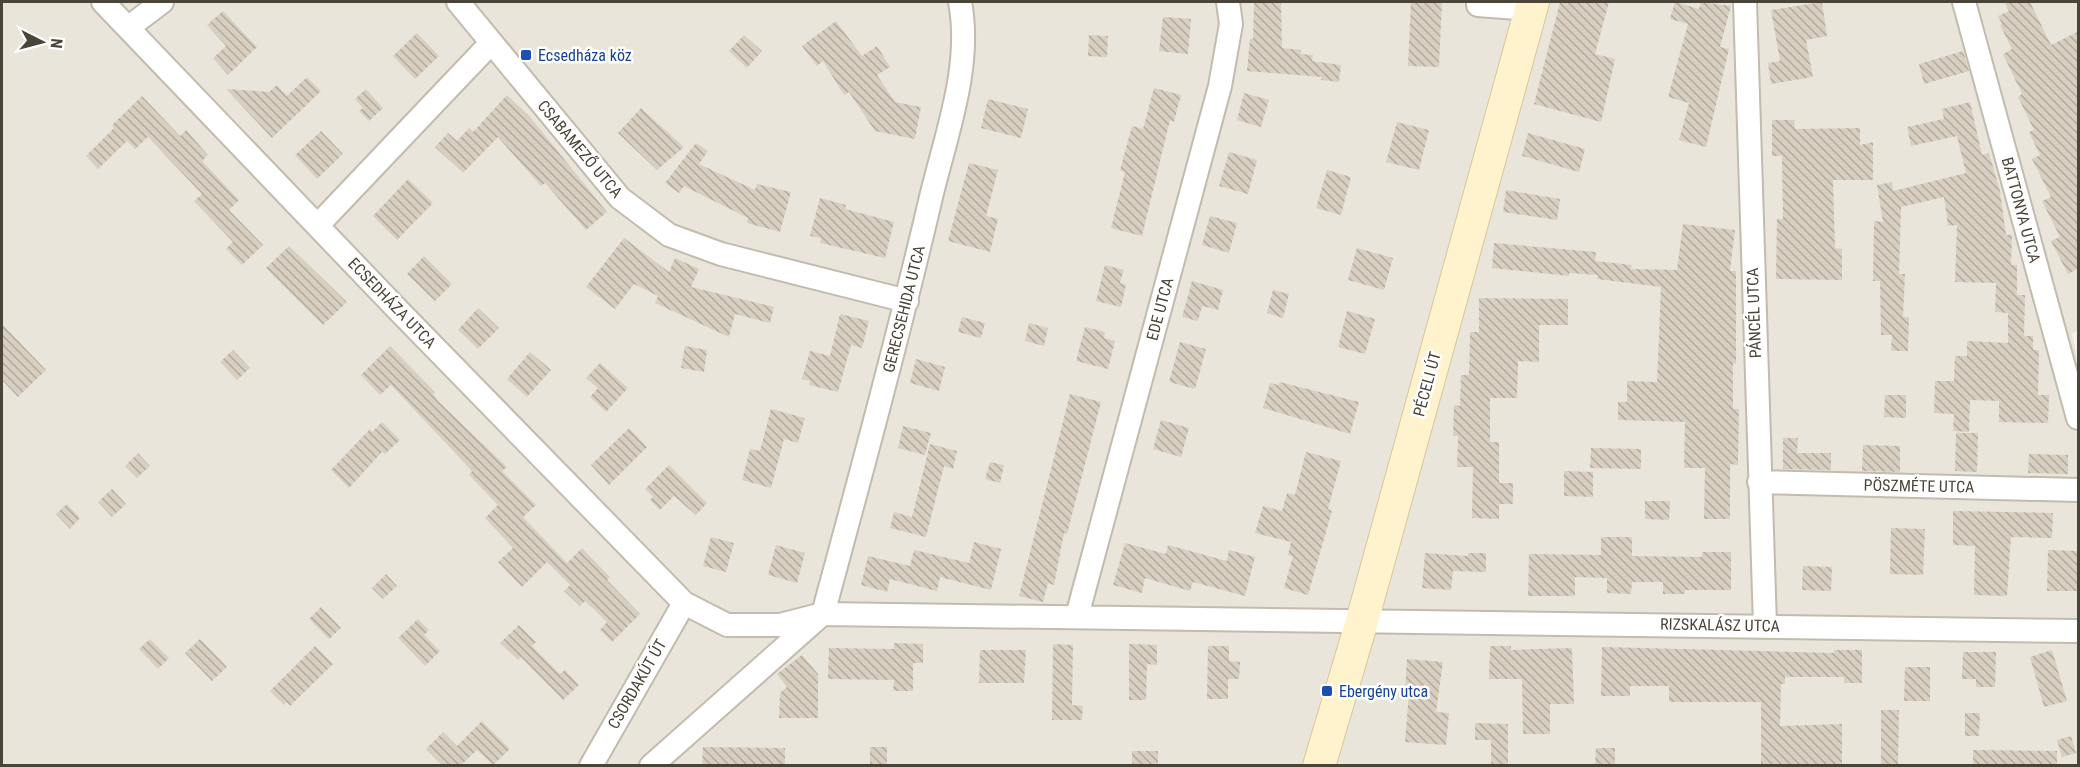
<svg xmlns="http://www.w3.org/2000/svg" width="2080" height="767" font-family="'Roboto Condensed',sans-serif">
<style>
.residential{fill:#eae5da}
.building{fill:url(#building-back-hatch)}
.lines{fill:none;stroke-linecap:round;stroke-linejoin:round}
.minor-casing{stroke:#c2bbae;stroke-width:26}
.secondary-casing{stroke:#d6c79b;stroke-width:34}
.minor{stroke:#fff;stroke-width:22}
.secondary{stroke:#fff3cd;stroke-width:32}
.transit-dot{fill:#1a4fb4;stroke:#fff;stroke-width:2}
.labels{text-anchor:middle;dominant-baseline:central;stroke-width:5;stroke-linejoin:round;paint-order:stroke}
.transit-label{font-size:16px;fill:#164399;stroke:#fff;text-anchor:start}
.street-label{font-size:16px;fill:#4b4439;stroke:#fff}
</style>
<defs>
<pattern id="building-back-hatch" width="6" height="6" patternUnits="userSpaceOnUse" patternTransform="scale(1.5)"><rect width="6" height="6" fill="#d8cfc1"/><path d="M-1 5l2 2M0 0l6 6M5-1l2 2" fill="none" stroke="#b1aa9e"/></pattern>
</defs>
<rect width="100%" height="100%" fill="#f6f3ec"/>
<path class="residential" d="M2,2H2078V330L2072,334L2078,362V765H2Z"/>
<path class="building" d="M1254,2H1281L1282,48L1301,50V54L1313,55L1312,61L1341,65L1339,82L1321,80L1322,77L1247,71L1250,39H1253Z
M1411,2H1442L1439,67L1408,66Z
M1560,2H1609L1595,54L1615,59L1601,122L1534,104Z
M1675,2L1699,9L1701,2L1731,6L1720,47L1729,49L1706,147L1679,140L1689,103L1668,97L1688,24L1670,19Z
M1822,2L1827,36L1806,40L1813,77L1771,84L1768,63L1780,61L1771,10Z
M2004,2H2030L2051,45L2079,31V268L2068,274L2051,241L2060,237L2042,201L2051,197L2032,159L2040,155L2029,132L2034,130L2018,97L2022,94L2003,54L2012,49L2000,25L2002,24L1998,16L2009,11Z
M223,11L257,47L228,75L213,58L226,46L207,25Z
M1163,17L1191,19L1188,54L1159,51Z
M836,21L862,56L877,46L890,67L877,75L895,102L921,107L915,139L875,131L849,92L844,95L823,61L817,66L802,46Z
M417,33L439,56L415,79L393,56Z
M744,35L762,51L747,68L729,51Z
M1089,35L1108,36L1107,57L1088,56Z
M1963,51L1969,71L1924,84L1919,64Z
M307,77L321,91L272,138L226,89L269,92L277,85L287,96Z
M1154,88L1181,95L1174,122L1170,120L1142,236L1111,228L1125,172L1120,170L1132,126L1143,129Z
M366,89L383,108L369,121L359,111L363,108L355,99Z
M1244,93L1269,100L1261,127L1237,120Z
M507,95L530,117L607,212L586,230L545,183L541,186L498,137L463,173L435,147L448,133L457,141L469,128L473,132Z
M142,96L180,136L186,130L208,155L202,161L239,200L229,210L263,245L242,265L226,249L233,242L194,201L202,194L148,137L135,149L127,141L98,169L86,156L114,128L112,125Z
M988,99L1028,109L1021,138L981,128Z
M1970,102L1982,155L1989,153L2000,191L2006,235H2012L2011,265H2017V295H2025L2024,336H2033V350H2039L2038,395H2049L2048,423L1999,422V401L1970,400L1969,432L1953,431L1954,414L1934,413L1935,381H1954L1955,356H1967V341L2008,343V313L1995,312L1996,283L1955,282L1957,225L1948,226L1944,197L1901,207L1899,274H1905L1903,317H1909L1908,351H1891L1892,335H1881L1880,281H1873L1874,221L1883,222L1877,185L1892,182L1893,191L1966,173L1957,136L1911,146L1907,127L1944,119L1942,109Z
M641,108L684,147L657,170L618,133Z
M1772,120H1794L1795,129L1860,128V145L1873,142V180H1833L1835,248L1842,249V280L1776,279L1777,219H1783L1782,156H1772Z
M1397,122L1429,130L1419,170L1386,162Z
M321,131L343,154L317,179L295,155Z
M1528,133L1585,149L1579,172L1522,156Z
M696,143L708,151L699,164L755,190L757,184L791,192L780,232L747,223L748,218L684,186L679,193L665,183Z
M1229,152L1257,160L1248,194L1219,186Z
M969,163L998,170L986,216L998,219L990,252L948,241Z
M1327,170L1351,177L1341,215L1316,208Z
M408,179L433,203L397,240L373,216Z
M1506,190L1560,199L1557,220L1503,212Z
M820,198L846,205L845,209L894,222L885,258L820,243L821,238L810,236Z
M1210,216L1237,223L1229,253L1202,245Z
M1683,224L1735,230L1730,271H1736V364L1733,363V409H1739L1738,465L1730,464V519H1704L1705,468H1684L1685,422L1618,420V402H1627V381L1657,382L1661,287L1597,279L1598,275L1569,273V276L1492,268L1494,243L1596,252L1595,261L1632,265L1631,269L1677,270Z
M624,238L669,272L675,258L699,269L691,287L774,307L770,323L735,314L729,337L655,303L658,296L634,284L615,309L586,287Z
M289,246L347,302L323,325L266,268Z
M1357,248L1393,258L1384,290L1348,280Z
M424,256L452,284L435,301L407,274Z
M1105,265L1124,270L1120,283L1126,285L1121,307L1096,301Z
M1192,281L1223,290L1218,310L1202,306L1198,321L1182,317Z
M1273,290L1289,294L1283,318L1267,313Z
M1479,298L1568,299V325H1539V362L1518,361L1517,398H1490V442H1499V483H1513V504H1499V519L1472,518L1473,467H1457L1458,436H1453L1454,405L1460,406L1461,375H1469L1470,332H1479Z
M478,308L499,328L478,349L458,330Z
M1347,311L1375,319L1365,354L1338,347Z
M840,314L869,321L862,348L851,345L838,392L809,385L810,381L802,379L810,351L830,356Z
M962,317L985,323L981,338L958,332Z
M1029,323L1048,328L1044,346L1025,341Z
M2,324L46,370L18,397L2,380Z
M1085,327L1105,332L1104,338L1115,341L1108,369L1076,361Z
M1180,342L1206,349L1195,389L1169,382Z
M390,346L435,392L433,394L438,401L507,467L502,471L536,505L523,517L567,563L582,548L610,577L607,580L640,614L612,642L600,630L607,622L585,601L580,606L564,591L570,585L547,562L522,587L498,562L513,548L485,518L498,505L469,475L472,471L391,385L380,395L361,375Z
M685,346L707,350L704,372L681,368Z
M233,350L250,368L237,380L220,362Z
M530,352L551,370L527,397L507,379Z
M916,359L945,367L939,391L910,383Z
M600,363L628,388L606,412L590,397L598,388L586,378Z
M1280,382L1359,402L1350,434L1263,408L1270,383L1279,385Z
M1070,394L1101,402L1067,534L1064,533L1054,585L1048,583L1043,602L1019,596Z
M1885,395H1906V418L1884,417Z
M771,409L805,418L798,443L784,439L771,488L742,480L750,449L760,451Z
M1161,420L1189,428L1181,457L1153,449Z
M382,422L400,440L385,454L382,452L349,488L331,470L370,429L372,432Z
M903,426L931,433L925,455L898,448Z
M629,428L647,447L609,485L591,465Z
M1956,433H1978L1977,472L1955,471Z
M1783,438H1798L1797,453H1831V470L1783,469Z
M930,444L957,451L953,469L944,466L926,537L890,528L894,512L912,517Z
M1863,445L1900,446V472L1862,471Z
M1591,448L1641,449V469L1590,468Z
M1306,452L1341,461L1328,509L1332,511L1308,595L1284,588L1293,556L1288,555L1291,542L1255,533L1263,506L1282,511L1287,493L1295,495Z
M138,453L150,466L137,478L125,466Z
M2029,454L2068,455V474L2028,473Z
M990,462L1004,465L1000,483L985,479Z
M669,465L707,503L696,515L674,496L660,510L650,500L653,497L645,489Z
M1564,471L1593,472V497L1564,496Z
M112,489L126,504L112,517L98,502Z
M1645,501H1670L1669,520L1645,519Z
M67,504L80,518L70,529L56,514Z
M1953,511L2053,513L2052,538L2011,537L2007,596L1974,595L1975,546L1953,545Z
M1891,528L1925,529L1923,575L1890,574Z
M711,537L734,543L726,572L703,566Z
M1601,537H1632V556L1702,557V552H1731V590H1685V594H1663V582H1632L1631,594L1607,593V578L1575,577V596H1528L1529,554L1601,555Z
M974,542L1001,549L991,590L940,577L937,591L890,579L887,592L861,585L868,556L910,566L914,550L969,563Z
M1125,543L1166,554L1168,545L1227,561L1229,550L1255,557L1245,596L1193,582L1190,591L1145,578L1142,593L1113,585Z
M776,545L805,553L797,583L768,575Z
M2048,550L2079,551V591H2047Z
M1425,553L1468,556V553H1486V572L1453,571L1451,590L1422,588Z
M1803,566L1832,567L1831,591L1802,590Z
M386,574L397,586L383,599L372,588Z
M321,607L341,628L329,639L309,619Z
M418,619L429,630L424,635L440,651L425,666L398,638Z
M519,625L536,642L532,646L560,674L565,670L579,685L563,700L521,657L518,660L500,643Z
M150,639L169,658L158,669L139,649Z
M200,639L227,667L212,681L185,653Z
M894,643L923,644V663H913V691H893L894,680L828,679L829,648L894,649Z
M1053,644L1073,645L1072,705L1083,706L1082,720H1052Z
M1129,644L1157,645V665L1147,664L1146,700H1129Z
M315,646L333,664L290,706L286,702L284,705L270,691Z
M1208,646H1229V661L1240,662L1239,679H1228V699H1207Z
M1490,646H1511V650L1572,648L1574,704H1550V734H1523L1522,679H1489Z
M1602,647L1834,653V650H1862V683H1844V677H1785V684H1781L1780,726L1842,724V765H1761V702H1669V686H1630V696H1601Z
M980,650H1026L1024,683H979Z
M2052,650L2067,701L2044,707L2030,657Z
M1963,652H1996L1995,687H1976V679H1962Z
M802,655L818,674V718H779L780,693L787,687L777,674Z
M1407,659L1443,662L1436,712L1449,713L1446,745L1405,742L1409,692H1405Z
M1905,667H1930V701H1904Z
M1881,710H1899L1898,765H1881Z
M1965,713H1980L1979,736H1965Z
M482,721L510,749L493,765L477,750L461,765H442L426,749L443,732L457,746Z
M1475,723L1508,724V765H1491V740H1475Z
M2071,736L2076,753L2062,757L2057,740Z
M703,747L785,748V765H702Z
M870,747H887V765H870Z
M1596,748H1615V765H1595Z
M1973,750L2057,751V765H1973Z
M1132,751H1158V765H1132Z"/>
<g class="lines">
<defs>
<path id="minor" d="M103,2L399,311L684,603L727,625H780L823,614L2078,631
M458,2L620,198L669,235L721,254L907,301
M1478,2V5L1531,9
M1745,2L1765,625
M1964,2L2078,418
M129,27L162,2
M318,225L491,43
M1759,482L2078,490
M823,614C861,474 899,334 932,193C947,132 972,65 960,2
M1077,616L1220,86L1231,24L1228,2
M591,766L684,603
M651,766L819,617"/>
<path id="secondary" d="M1319,766L1362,621L1533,2"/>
</defs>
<use href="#minor" class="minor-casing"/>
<use href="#secondary" class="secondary-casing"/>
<use href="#minor" class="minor"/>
<use href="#secondary" class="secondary"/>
</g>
<g class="transit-dot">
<rect x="520" y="49" width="12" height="12" rx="3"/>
<rect x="1321" y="685" width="12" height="12" rx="3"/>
</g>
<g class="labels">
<g class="transit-label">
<text x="538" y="55">Ecsedháza köz</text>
<text x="1339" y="691">Ebergény utca</text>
</g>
<g class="street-label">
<text transform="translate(580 149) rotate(50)">CSABAMEZŐ UTCA</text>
<text transform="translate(2021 210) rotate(75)">BATTONYA UTCA</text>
<text transform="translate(392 303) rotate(46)">ECSEDHÁZA UTCA</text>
<text transform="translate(904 309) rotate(-76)">GERECSEHIDA UTCA</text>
<text transform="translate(1160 309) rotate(-75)">EDE UTCA</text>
<text transform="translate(1754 313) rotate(-92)">PÁNCÉL UTCA</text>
<text transform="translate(1427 384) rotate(-75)">PÉCELI ÚT</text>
<text transform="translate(1919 486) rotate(1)">PÖSZMÉTE UTCA</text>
<text transform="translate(1720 625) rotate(1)">RIZSKALÁSZ UTCA</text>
<text transform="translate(637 684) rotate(-60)">CSORDAKÚT ÚT</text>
</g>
</g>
<rect width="2080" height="767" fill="none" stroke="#4b4439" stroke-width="6"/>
<g transform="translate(42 42) rotate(96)" stroke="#ffffff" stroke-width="4.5" paint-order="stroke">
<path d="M0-4.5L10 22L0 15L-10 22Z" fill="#4b4439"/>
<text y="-9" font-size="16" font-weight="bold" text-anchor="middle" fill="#4b4439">N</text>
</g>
</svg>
